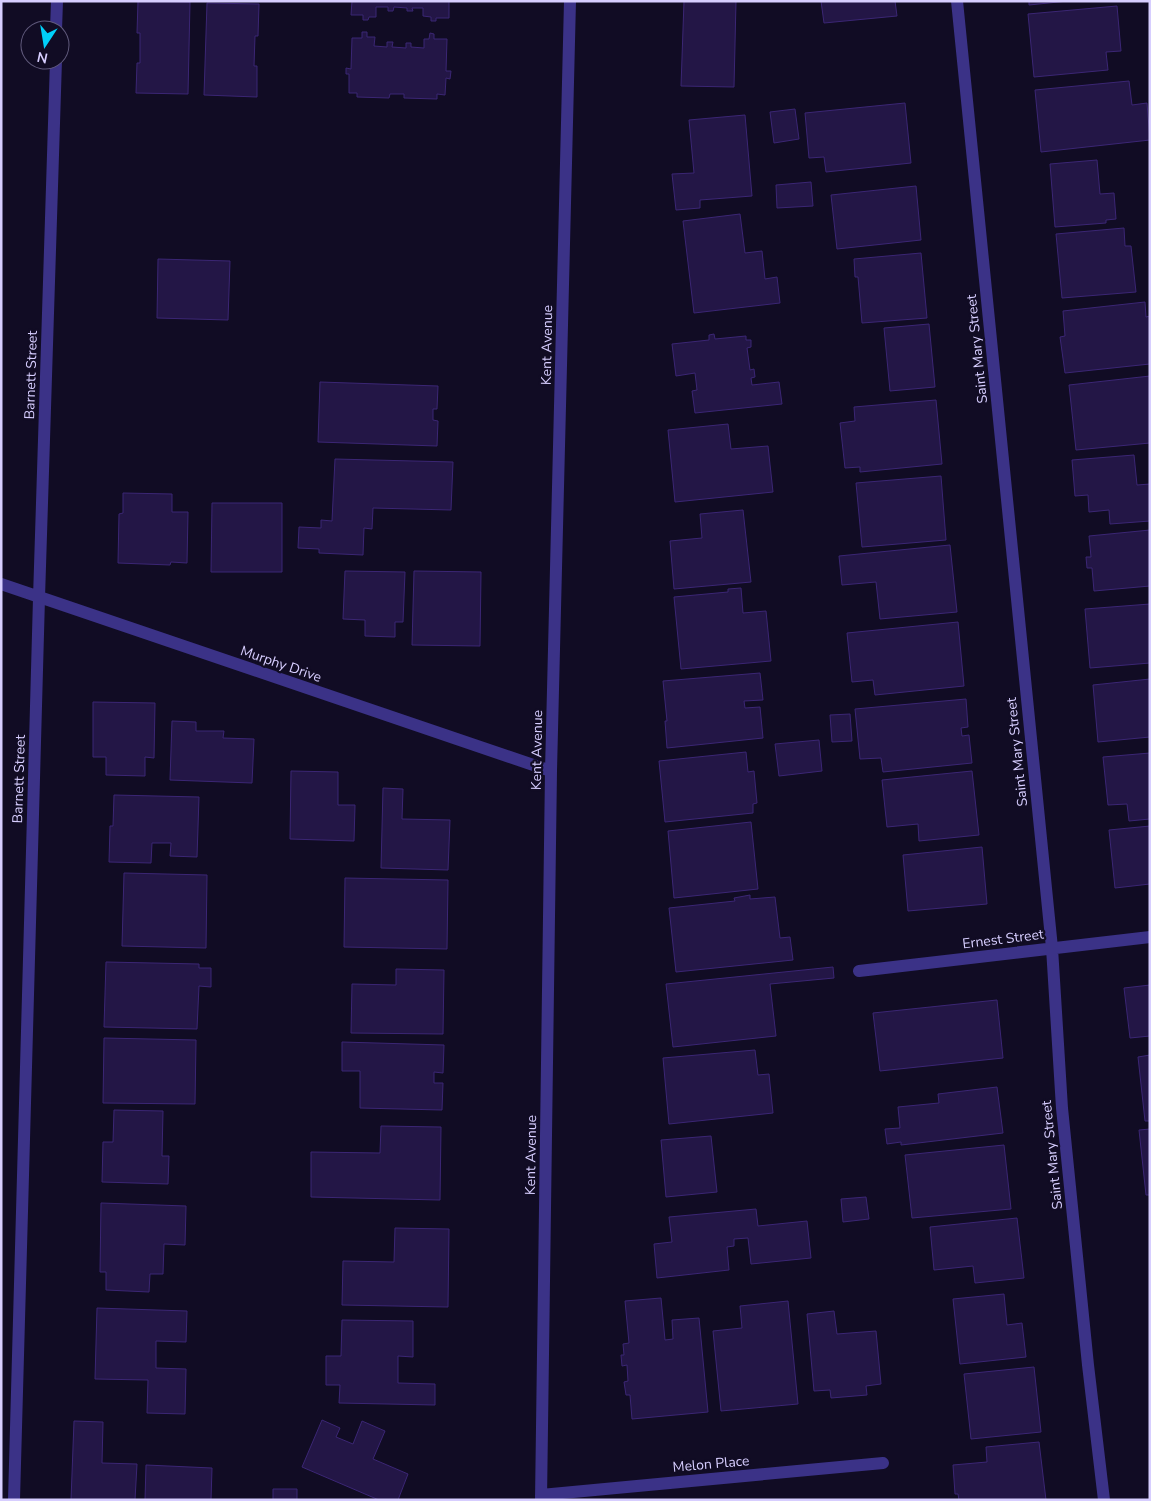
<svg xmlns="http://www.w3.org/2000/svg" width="1151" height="1501" font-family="'Nunito Sans',sans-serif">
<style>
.building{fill:#231646;stroke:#3b2674}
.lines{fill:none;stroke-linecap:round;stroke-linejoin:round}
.minor{stroke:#3b3287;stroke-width:12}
.labels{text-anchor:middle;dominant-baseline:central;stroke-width:4.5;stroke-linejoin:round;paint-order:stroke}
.street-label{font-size:14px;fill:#d7ceff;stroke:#110c24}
</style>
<rect width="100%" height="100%" fill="#110c24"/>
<path class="building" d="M138,1L190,2L188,94L136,93L137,63H140V33H137Z
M352,1H449V18H436V21H431V17L423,16V8H412L413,11H407V8L394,7L393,11H388V7H376V17H369L368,20H363V15H351Z
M684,1H736L734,87L681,86Z
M821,1H895L897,16L824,23Z
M1029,1H1068L1029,5Z
M207,3L259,4L258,36H255L254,66H257V97L204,95Z
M1117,6L1121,51L1106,52L1108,70L1034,77L1028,14Z
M362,32H367V37H375L374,46L387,47V42H393L392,47L406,48V43H411V47L424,48V39H429L430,33L434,34V39H447L446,71H451L450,79L446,78L445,95L437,94V99L404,98V94H390L389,98L357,97V93H349V74H346V68L351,69L352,38H362Z
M1129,81L1132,105L1147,103L1150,140L1041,152L1035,90Z
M905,103L911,163L826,172L824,157L809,158L805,113Z
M795,109L799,139L774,143L770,112Z
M745,115L752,196L700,200V208L676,210L672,174L694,173L689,120Z
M1097,160L1100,194L1114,193L1116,219L1106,220V223L1055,227L1050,164Z
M811,182L813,206L777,208L776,185Z
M916,186L921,240L837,249L831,195Z
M740,214L745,253L762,251L765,279L777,277L780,303L694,313L683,221Z
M1124,228L1125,246H1131L1136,292L1062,298L1056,234Z
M921,253L927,318L862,323L858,277H855L854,259Z
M158,259L230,261L228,320L157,318Z
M1145,302L1146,317L1150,316V364L1065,373L1060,337L1065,336L1063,311Z
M929,324L935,387L890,391L884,328Z
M714,334L715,339L746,336V340H751V347L747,348L750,370L754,369L755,377L751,378L752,385L779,382L782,404L695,413L692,391L697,390L695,373L676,376L672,344L709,340V335Z
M1150,376V443L1076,450L1069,385Z
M320,382L438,386L437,409H433V420L438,421L437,446L318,442Z
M936,400L942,464L860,472V467L845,468L840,423L855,421L854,407Z
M728,424L731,449L768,446L773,492L675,502L668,430Z
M1134,455L1137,485L1150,484V521L1110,524L1109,510L1089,512L1088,495L1075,496L1072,460Z
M335,459L453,462L451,510L373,508L372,529L364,528L363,555L319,553V549L298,548L299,527L321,528V520L332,521Z
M941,476L946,540L862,547L856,483Z
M123,493L172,494V512H188L187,563L171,562L170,565L118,563L119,514L123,513Z
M212,503H282V572H211Z
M743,510L751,582L674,589L670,541L702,538L700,514Z
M1150,530V586L1094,591L1092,568H1087L1086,557H1091L1089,536Z
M950,545L957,612L880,619L876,582L842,585L839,556Z
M345,571L405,572L403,622H395V637L365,636V620L343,619Z
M414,571L481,572L480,646L412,645Z
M741,588L743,613L766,611L771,661L681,669L674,597L728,592V589Z
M1150,604V663L1090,668L1085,609Z
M958,622L964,686L875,695L873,680L852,682L847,633Z
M760,673L763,700L744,701L745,708L760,707L763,738L667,748L665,721H667L663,681Z
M1150,679V737L1098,742L1093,685Z
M966,699L968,727L961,728L962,736L969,735L972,763L883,772L881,758L860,759L855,709Z
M93,702L155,703L154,758L145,757V776L106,775V757H93Z
M850,714L852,741L832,742L830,715Z
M172,721L196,722V731H224L223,738L254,739L252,783L170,780Z
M819,740L822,771L779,776L775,744Z
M746,752L748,772L754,771L757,803L753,804V813L665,822L659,761Z
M1150,753V819L1129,821L1127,804L1108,805L1103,757Z
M291,771L338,772V805H355L354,841L290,839Z
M972,771L979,835L919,841L918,824L887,827L882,780Z
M383,788L403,789L402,819L450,820L448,870L381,868Z
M114,795L199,797L197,857L170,856L171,843H152L151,863L109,862L110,826H113Z
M751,822L758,889L674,898L668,831Z
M1150,826V884L1115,888L1109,830Z
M982,847L987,904L908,911L903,855Z
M124,873L207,875L206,948L122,946Z
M345,878L448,880L447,949L344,947Z
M750,895V899L775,897L780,938L790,937L793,960L676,972L669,908L735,901L734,898Z
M106,962L199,964V968H211V987L199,986L197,1029L104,1027Z
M833,967L834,978L770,984L776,1036L673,1047L666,984Z
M396,969L444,970L443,1034L351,1033L352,984L396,985Z
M1150,985V1036L1130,1038L1124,988Z
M997,1000L1003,1058L880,1071L873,1013Z
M104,1038L196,1040L195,1104L103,1103Z
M342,1042L444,1045L443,1073L434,1072V1083H443L442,1110L360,1108V1071H342Z
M755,1050L758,1075L769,1074L773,1113L669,1124L663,1058Z
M1150,1055V1121H1145L1138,1057Z
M997,1087L1003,1133L901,1145V1142L887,1144L885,1129L900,1128L898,1107L939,1103L938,1094Z
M114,1110L163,1111L162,1156H169L168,1184L102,1182L103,1142H113Z
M381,1126L441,1127L440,1200L311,1197V1152L380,1153Z
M1150,1129V1195H1146L1139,1130Z
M711,1136L717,1192L666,1197L661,1140Z
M1004,1145L1011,1209L912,1218L905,1155Z
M866,1197L869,1219L843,1222L841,1199Z
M101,1203L186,1206L185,1245L164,1244L163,1274H150L149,1292L106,1290V1272H100Z
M756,1209L758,1226L807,1221L811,1258L751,1264L748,1238L734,1239V1246L727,1247L729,1270L657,1278L654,1244L672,1242L669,1217Z
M1017,1218L1024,1278L975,1283L973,1266L934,1270L930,1227Z
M395,1228L449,1229L448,1307L342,1305L343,1261L394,1262Z
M1004,1294L1007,1325L1022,1323L1026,1357L960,1364L953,1299Z
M661,1298L665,1340L673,1339L672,1320L699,1318L708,1412L632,1419L630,1395H626L624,1382L628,1381L627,1365L622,1366L621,1355H624L623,1344L629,1343L625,1301Z
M788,1301L798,1404L721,1411L713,1331L742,1328L740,1306Z
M97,1308L187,1311L186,1342L156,1341V1368L186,1369L185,1414L147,1413L148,1380L95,1379Z
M834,1311L837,1334L876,1331L881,1384L866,1386L867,1395L831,1398L830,1390L814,1391L807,1314Z
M342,1320L413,1321V1357L398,1356V1383L435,1384V1405L339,1403L340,1385H326V1356H341Z
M1034,1367L1041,1432L971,1439L964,1374Z
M322,1420L340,1428L336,1437L353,1444L362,1421L385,1431L373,1459L408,1474L398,1500H379L302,1467Z
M74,1421L103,1422L102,1463L137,1464L135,1500H71Z
M1039,1442L1046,1500H959L958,1494H955L953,1465L987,1462L986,1447Z
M146,1465L212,1468L211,1500H145Z
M273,1489H297V1500H273Z"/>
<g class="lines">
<path class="minor" d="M957,1L1052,948L1062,1108L1088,1365L1104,1500
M56,30L57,1
M1,584L551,771
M859,971L1150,937
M541,1495L883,1463
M14,1500L39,598L56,60
M541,1500L551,771L570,1"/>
</g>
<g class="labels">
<g class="street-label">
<text transform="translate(547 345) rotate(-89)">Kent Avenue</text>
<text transform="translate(977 349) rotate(-96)">Saint Mary Street</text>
<text transform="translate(31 375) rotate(-88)">Barnett Street</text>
<text transform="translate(281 664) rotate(19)">Murphy Drive</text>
<text transform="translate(537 750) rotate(-89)">Kent Avenue</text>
<text transform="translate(1017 752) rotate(-96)">Saint Mary Street</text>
<text transform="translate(19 779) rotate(-88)">Barnett Street</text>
<text transform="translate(1003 939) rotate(-7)">Ernest Street</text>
<text transform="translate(531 1155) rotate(-89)">Kent Avenue</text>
<text transform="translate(1052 1155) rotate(-96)">Saint Mary Street</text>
<text transform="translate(711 1464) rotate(-5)">Melon Place</text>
</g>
</g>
<rect width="1151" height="1501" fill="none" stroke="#d7ceff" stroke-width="5"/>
<g transform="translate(45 45) rotate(192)"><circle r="24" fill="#110c24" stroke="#605a7c"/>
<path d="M0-4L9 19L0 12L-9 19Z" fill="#00d0f9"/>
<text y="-8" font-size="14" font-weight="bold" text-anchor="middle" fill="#d7ceff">N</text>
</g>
</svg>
